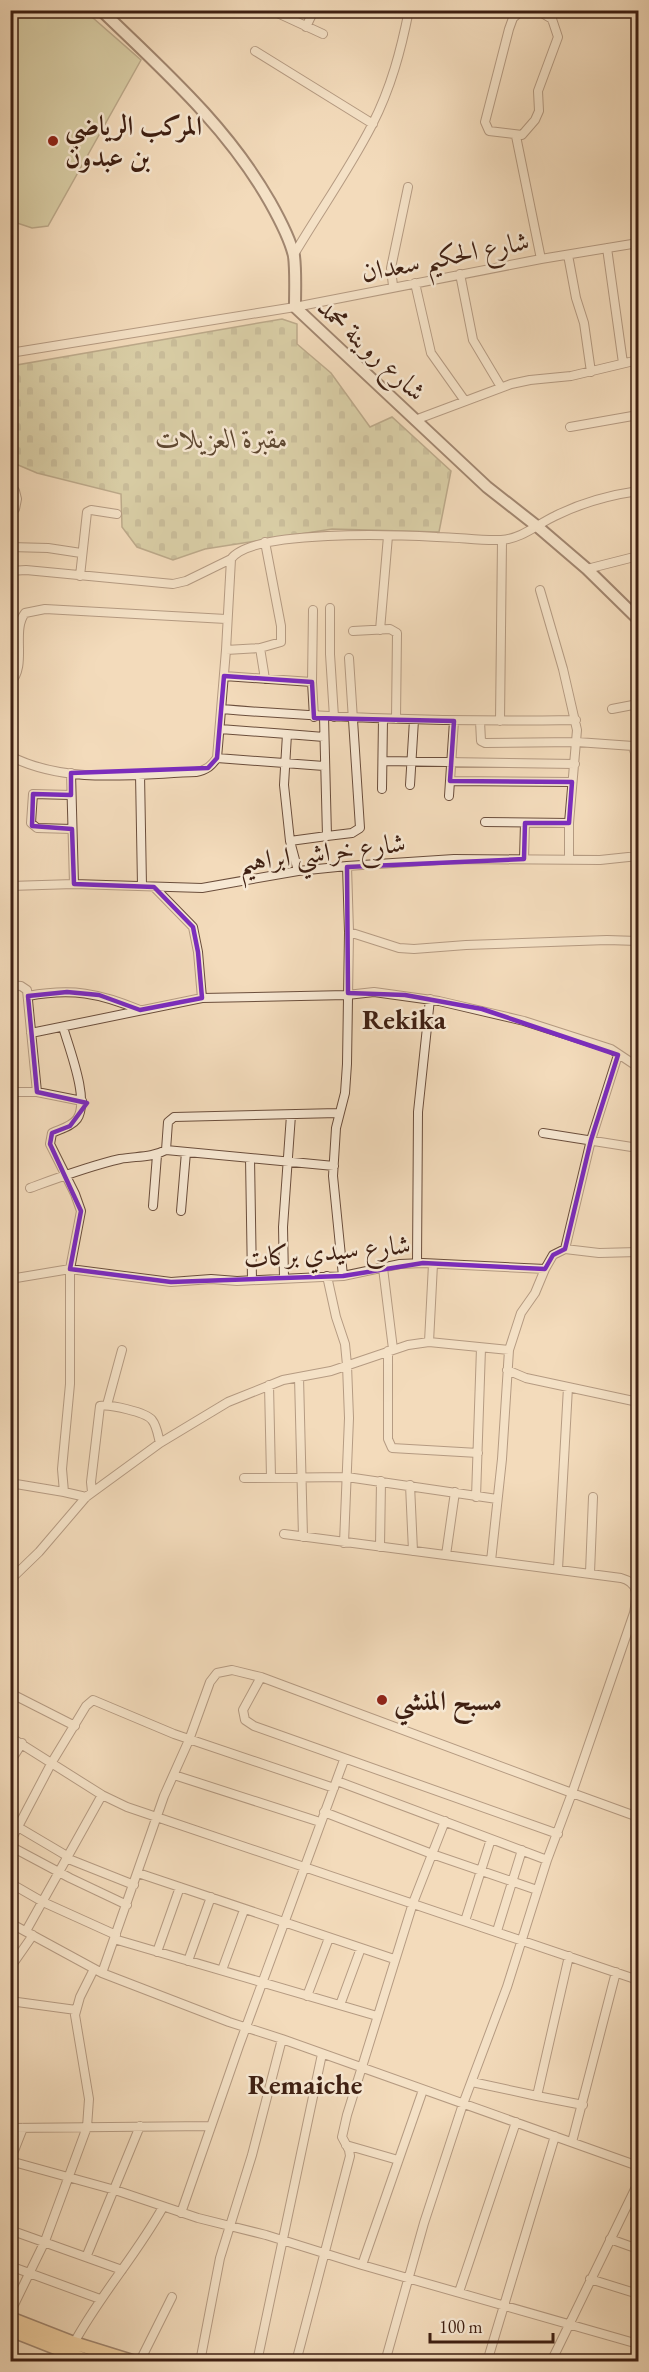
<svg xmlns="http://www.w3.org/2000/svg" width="649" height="2372" font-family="'EB Garamond',Amiri,serif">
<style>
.grass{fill:#bcc08f;stroke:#7d7050;stroke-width:1.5}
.cemetery{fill:url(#cemetery-stones);stroke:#7d7050;stroke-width:1.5}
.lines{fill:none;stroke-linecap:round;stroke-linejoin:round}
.minor-casing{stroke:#6b4e3c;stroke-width:10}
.secondary-casing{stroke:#3e1f12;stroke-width:14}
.primary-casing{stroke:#3e1f12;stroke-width:15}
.minor{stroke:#f7e8d3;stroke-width:8}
.secondary{stroke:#f7e8d3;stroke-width:10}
.primary{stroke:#eabe7e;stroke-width:12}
.marked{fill:none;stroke:#7b2cbf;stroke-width:4.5;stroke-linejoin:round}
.poi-dot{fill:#8f2418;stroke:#f7e8d3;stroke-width:2}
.labels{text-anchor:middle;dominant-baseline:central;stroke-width:5;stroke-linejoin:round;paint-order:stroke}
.poi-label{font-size:27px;font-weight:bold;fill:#3e1f12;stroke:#f7e8d3;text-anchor:start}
.street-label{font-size:27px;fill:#3e1f12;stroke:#f7e8d3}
.park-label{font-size:27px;font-style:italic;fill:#5e4731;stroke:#f7e8d3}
.neighbourhood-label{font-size:28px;font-weight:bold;fill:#3e1f12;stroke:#f7e8d3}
</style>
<defs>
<pattern id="cemetery-stones" width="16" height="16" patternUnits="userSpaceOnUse" patternTransform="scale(1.5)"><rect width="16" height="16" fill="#bcc08f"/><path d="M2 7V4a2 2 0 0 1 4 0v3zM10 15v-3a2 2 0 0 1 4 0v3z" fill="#9a9b73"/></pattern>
</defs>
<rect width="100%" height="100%" fill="#f3dbbb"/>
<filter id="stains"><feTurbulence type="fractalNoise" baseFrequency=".00333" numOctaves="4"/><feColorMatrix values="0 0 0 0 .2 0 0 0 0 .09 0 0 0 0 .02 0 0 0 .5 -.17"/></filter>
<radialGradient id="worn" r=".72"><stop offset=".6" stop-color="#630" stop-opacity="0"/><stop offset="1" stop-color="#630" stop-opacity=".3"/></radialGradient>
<path class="grass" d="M10,11H85L141,60L48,226L32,228L11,221Z"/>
<path class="cemetery" d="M282,319L297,324V344L331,373L370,427L392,417L451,471L439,532L332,529L205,549L173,560L137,547L122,527L121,494L37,473L11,462V366Z"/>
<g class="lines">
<defs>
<path id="minor" d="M271,10L323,34
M522,10L513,18L509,29L485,122L489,131L522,135L535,120L539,111L538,91L558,37L552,19L537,10
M306,27L314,10
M255,51L373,124
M516,136L541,259
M607,248L623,363
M568,255L576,298L584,323L591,372
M293,256C319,212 349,170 372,125C391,88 401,50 409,10
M460,274L473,340L501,387
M415,283L431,353L465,401
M393,286L391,268L408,187
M10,353L295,307L541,259L638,243
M415,420L511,384L530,380L571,376L638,360
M570,427L638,415
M10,489L15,491L17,499L15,509L10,513
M10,547L48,548L81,553
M587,569L638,556
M10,571L26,570L173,584L186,581L231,559
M80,576L87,512L91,510L117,514
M540,590L563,669L577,730L569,823V859
M330,608V654L334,717
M380,630L388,536
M353,631L390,629L397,633L396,719
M260,648L265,679
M226,650L260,648L281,642V626L265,542
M224,676L312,682L314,717
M312,682L313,610
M10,683C28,666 11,631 25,613L45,609L226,619
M222,709C340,719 457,722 576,720
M612,709L638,704
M480,721L481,741L485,743L577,742L633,746L635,753L637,857
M500,721L502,540
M220,729L287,734
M10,756C66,785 136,774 196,772C207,770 211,766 217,758L226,650L231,559C252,529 399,535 437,537C458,537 480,541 501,540C521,539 538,524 555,516C581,503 610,495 638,491
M217,758L324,766
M383,761L575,764
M71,773L74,884
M140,774L142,886
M450,781L572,782
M410,785L414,720
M382,789L383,719
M71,795L33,794L31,823L37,828L72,829
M449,796L454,721
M485,822L569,823
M327,836L352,833L360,828L349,658
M290,841L284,785L287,734L324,737
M524,859L525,823
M298,871L290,841L327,836L324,717
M10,886L74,884L202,888L298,871L347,866L454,859L600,860L638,856
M154,887L193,927L198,952L202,998
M349,932L399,948L414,949L466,945L607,940L638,941
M10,985L21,986L27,990L37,1092
M28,996C72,988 99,993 140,1010
M63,1027C69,1048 90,1101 77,1119C71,1127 60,1129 52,1133L50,1144L75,1194L81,1211L70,1269V1384L62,1469L64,1492
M31,1033L202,998L347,995L374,992L439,1001L524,1021L611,1049L638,1067
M10,1092H37L82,1101
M543,1133L638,1148
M166,1150L168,1122L174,1117L338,1113
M250,1158L252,1280
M30,1188C60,1177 89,1166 120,1159C136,1156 151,1158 166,1150L334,1166
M153,1206L157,1155
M181,1211L186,1152
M565,1249L591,1140L618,1055
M417,1263L418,1112L430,999
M383,1268L393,1349
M327,1276L336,1317L345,1344L347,1365L349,1418L344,1543
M343,1276L333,1176L336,1128L345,1093L347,1064L349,932L347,866
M284,1278L283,1227L291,1115
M10,1279L70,1269L171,1282L211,1279L237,1281L343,1276L400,1264L423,1263L545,1269L553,1255L565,1249L599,1253L638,1252
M429,1342L433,1264
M509,1350L502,1459L491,1561L621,1578C640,1583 637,1596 634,1613L572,1793L638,1817
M388,1351V1439L392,1448L478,1453
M507,1370L526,1378L638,1402
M299,1377L303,1537
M269,1385L271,1477
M107,1405L122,1350
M244,1478L347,1477L497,1499
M10,1483L64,1492L86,1497
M410,1485L413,1551
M92,1492L91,1482L100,1406C109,1404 146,1412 152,1420C157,1426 158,1436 160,1443
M476,1497L481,1348
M284,1534L491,1561
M380,1547L381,1481
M446,1555L455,1492
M558,1569L568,1387
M590,1573L593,1497
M10,1580L39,1552L86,1497L160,1443L228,1402L283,1380L331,1371L408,1345L429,1342L509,1350L521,1313L535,1293L545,1269
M10,1693L75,1726
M10,1737L102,1795L127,1807L638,1980
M10,1762L22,1743
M174,1775L320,1822
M337,1781L547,1860
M324,1812L432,1854L537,1890
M18,1827L67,1856
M10,1842L52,1762L86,1706L93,1700L174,1734L334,1788
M10,1846L70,1878L127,1905
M66,1858L134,1885
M138,1873L394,1959
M10,1883L43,1902L116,1935
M465,1921L491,1839
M10,1923L102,1973L164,1796L189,1740L210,1682L217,1673L232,1670L261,1677
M26,1931L102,1795
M497,1931L522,1850
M114,1939L377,2016
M157,1952L180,1887
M569,1956L537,2096L583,2105
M188,1961L211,1897
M10,1968L33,1935
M222,1970L244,1910
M102,1973L229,2022L282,2039L638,2166
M307,1996L329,1938
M10,2001L76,2010
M340,2005L361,1948
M472,2082L537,2096
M10,2128L211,2126
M572,2142L616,1972
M346,2145L398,2160
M10,2161L115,2190L198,2218L266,2235L362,2265L638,2344
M10,2161L23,2128
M181,2213L239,2046L344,1760
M10,2230L122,2270
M610,2239L638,2249
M87,2255L140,2126
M362,2265L423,2090
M10,2266L100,2299
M590,2279L638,2294
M459,2292L516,2122
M10,2313L45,2241L87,2127L89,2099L75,2015L80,1997L94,1969
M74,2343C100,2295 137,2254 163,2207
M140,2361L172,2297
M200,2362L220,2258L252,2155L282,2039
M257,2362L322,2054
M296,2362L350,2156L349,2150L342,2137L347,2115L413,1903L445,1821
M385,2362L424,2223L463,2104L507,1987L547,1860L572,1793L261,1677L243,1710L245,1720L254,1726L558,1834
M487,2362L555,2136
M551,2362L638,2183"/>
<path id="secondary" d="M101,10C163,70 227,126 270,202C279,218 290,238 294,256C296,272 295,290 295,307L487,487L538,527L587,569L638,619"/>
<path id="primary" d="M10,2318L74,2343L135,2362
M10,2330L91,2362"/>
</defs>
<use href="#minor" class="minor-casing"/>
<use href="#secondary" class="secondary-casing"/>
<use href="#primary" class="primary-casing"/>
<use href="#minor" class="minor"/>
<use href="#secondary" class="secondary"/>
<use href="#primary" class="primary"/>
</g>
<path d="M0 0H649V2372H0ZM224,676L312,682L314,718L454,721L450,781L572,782L569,823H525L524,859L347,867L348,993L405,995L482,1009L618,1055L591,1140L565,1249L553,1255L545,1269L423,1263L343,1276L171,1282L70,1269L81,1211L50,1144L52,1133L70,1126L87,1103L37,1092L28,996L67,992L99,995L140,1010L202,998L198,952L193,927L154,887L74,884L72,829L32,826L33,794L71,795V773L208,768L217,758Z" fill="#f3dbbb" fill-opacity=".55" fill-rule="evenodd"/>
<path class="marked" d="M224,676L312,682L314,718L454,721L450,781L572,782L569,823H525L524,859L347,867L348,993L405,995L482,1009L618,1055L591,1140L565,1249L553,1255L545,1269L423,1263L343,1276L171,1282L70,1269L81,1211L50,1144L52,1133L70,1126L87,1103L37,1092L28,996L67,992L99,995L140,1010L202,998L198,952L193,927L154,887L74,884L72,829L32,826L33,794L71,795V773L208,768L217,758Z"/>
<g class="poi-dot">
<circle cx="53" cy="141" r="6"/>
<circle cx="382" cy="1700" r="6"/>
</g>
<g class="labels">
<g class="poi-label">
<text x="65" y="125">المركب الرياضي<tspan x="65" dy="31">بن عبدون</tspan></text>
<text x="394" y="1700">مسبح المنشي</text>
</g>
<g class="street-label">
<text transform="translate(445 256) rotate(-11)">شارع الحكيم سعدان</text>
<text transform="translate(372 349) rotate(43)">شارع روينة محمد</text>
<text transform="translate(322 852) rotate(-7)">شارع خراشي ابراهيم</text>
<text transform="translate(327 1251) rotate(-5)">شارع سيدي بركات</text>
</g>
<g class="park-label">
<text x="222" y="438">مقبرة العزيلات</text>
</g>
<g class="neighbourhood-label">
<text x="404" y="1019">Rekika</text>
<text x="305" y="2084">Remaiche</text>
</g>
</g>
<rect width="649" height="2372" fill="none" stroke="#f3dbbb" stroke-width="36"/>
<rect x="12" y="12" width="625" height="2348" fill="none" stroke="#3e1f12" stroke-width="3"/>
<rect x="18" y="18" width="613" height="2336" fill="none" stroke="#3e1f12" stroke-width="1.5"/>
<path d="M430 2333v9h123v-9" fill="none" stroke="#3e1f12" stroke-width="3"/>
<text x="439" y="2333" font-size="18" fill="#3e1f12" stroke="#f7e8d3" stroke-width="4.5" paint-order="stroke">100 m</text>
<rect width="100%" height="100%" filter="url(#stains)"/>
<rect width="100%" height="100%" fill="url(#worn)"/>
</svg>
